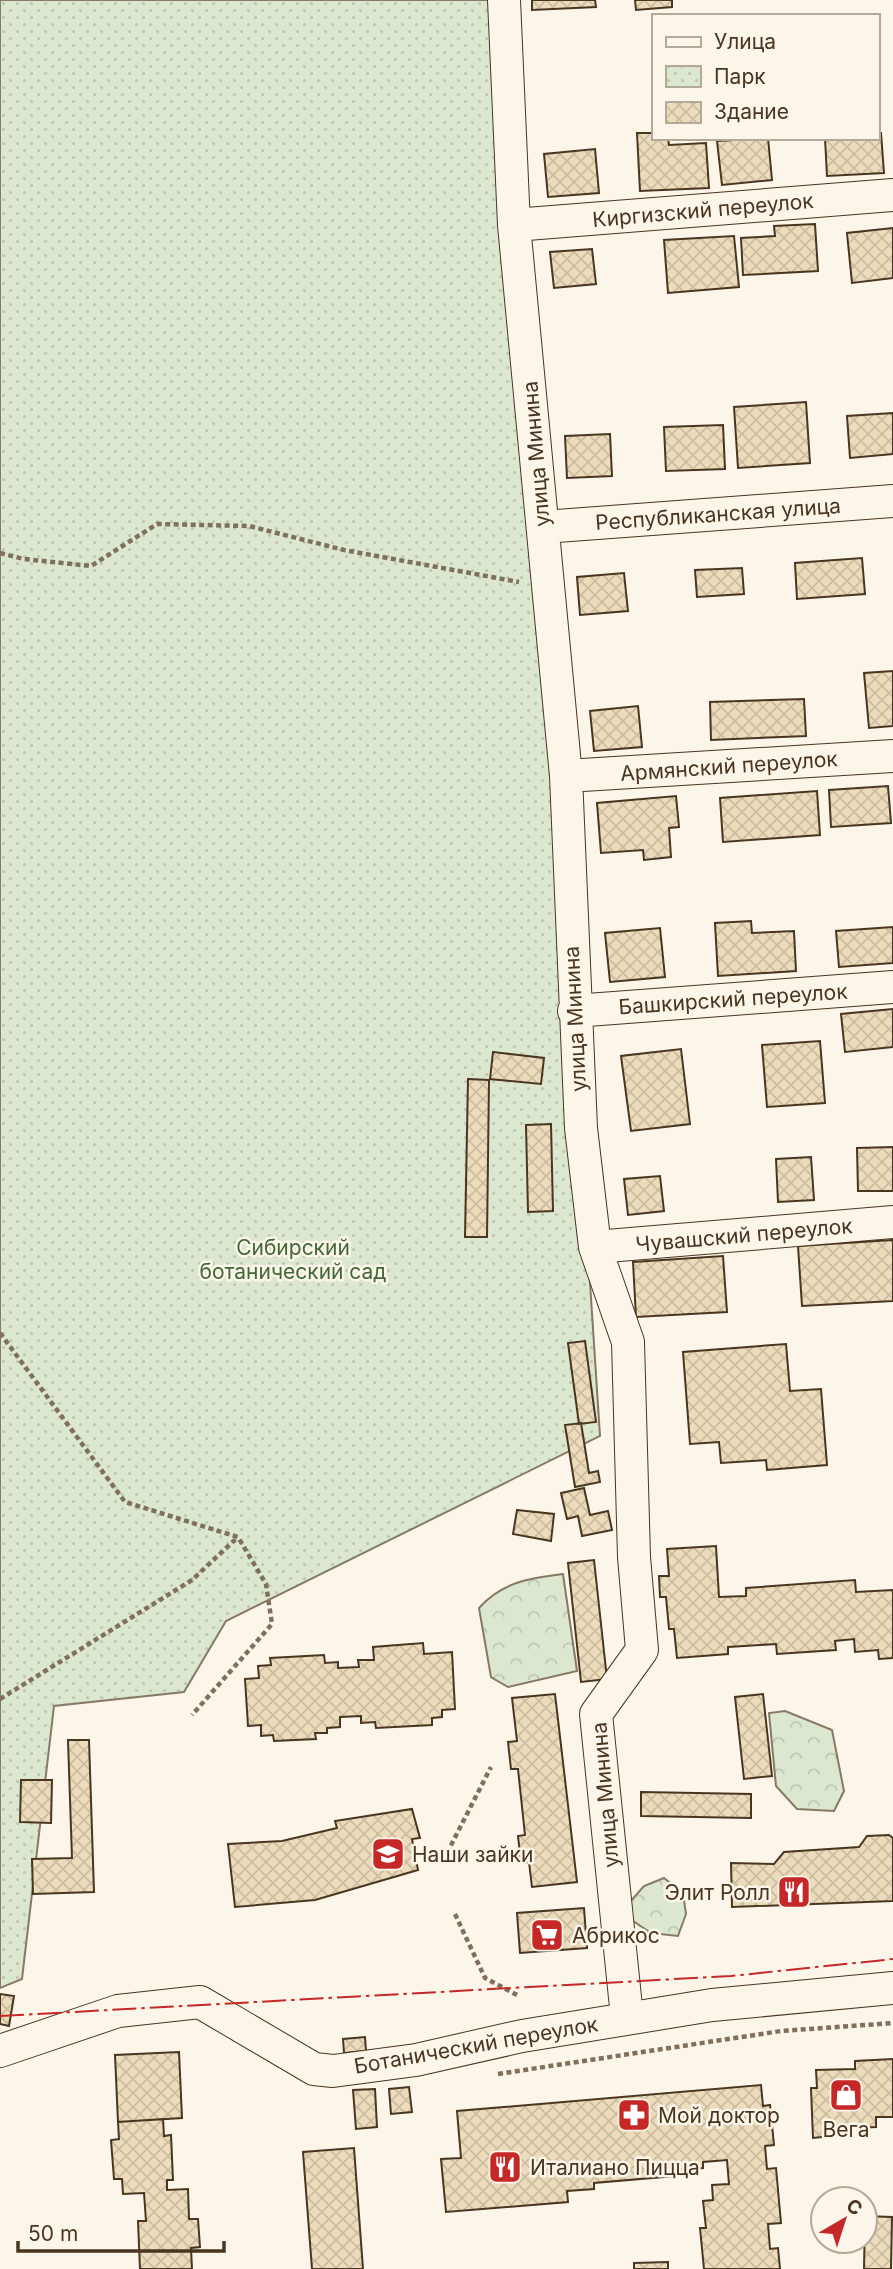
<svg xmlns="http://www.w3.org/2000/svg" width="893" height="2269" font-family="Inter,sans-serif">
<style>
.forest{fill:url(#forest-crowns);stroke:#887966;stroke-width:2}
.park{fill:url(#park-dots);stroke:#887966;stroke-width:2}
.building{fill:url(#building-cross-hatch);stroke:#4a3520;stroke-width:2}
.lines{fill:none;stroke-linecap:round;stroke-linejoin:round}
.minor-casing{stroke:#4a3520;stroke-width:34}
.path{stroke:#7f6f5c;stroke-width:4.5;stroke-dasharray:5 3.5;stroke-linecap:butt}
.minor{stroke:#fbf6e9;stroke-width:32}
.power{stroke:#c62828;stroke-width:2;stroke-dasharray:24 5 3.5 5;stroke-linecap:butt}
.labels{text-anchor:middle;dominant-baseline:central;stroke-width:5;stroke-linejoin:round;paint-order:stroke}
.street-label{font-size:21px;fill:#4a3520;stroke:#fbf6e9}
.park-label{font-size:21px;fill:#436837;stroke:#fbf6e9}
.poi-label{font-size:21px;fill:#4a3520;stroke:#fbf6e9;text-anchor:start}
</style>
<defs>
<pattern id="forest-crowns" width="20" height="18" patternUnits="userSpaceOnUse" patternTransform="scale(1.75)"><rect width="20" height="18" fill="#dce7d0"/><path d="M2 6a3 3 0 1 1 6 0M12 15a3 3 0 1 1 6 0" fill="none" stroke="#bec7b2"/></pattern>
<pattern id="park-dots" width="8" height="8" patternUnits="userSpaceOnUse" patternTransform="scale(1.75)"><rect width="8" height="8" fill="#dce7d0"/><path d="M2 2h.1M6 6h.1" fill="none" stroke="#bec7b2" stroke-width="1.8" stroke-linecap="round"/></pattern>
<pattern id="building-cross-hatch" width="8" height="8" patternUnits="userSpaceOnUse" patternTransform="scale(1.75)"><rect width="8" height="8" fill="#ecdcbc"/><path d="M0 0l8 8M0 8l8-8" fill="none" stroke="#ccbda1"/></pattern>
</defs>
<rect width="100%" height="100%" fill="#fbf6e9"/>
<path class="forest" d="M563,1574L577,1671L508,1687L491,1677L479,1608C502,1582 530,1578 563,1574Z
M785,1711L832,1730L844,1791L834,1811L797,1809L776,1786L769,1713Z
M664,1878L683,1893L686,1914L678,1936L651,1933L630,1919L628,1904L644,1886Z"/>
<path class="park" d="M0,0H489L557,776L600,1436L226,1621L184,1692L54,1706L22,1979L0,1988Z"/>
<path class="building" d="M532,0H595L596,7L532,10Z
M635,0H672V7L636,10Z
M637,133H653V138H668L669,145L706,143L709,188L640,191Z
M877,133H881L884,173L827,176L825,138H877Z
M768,138L772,180L722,185L717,141Z
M595,149L599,193L548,197L544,154Z
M815,224L818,271L743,275L741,238L775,236L774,226Z
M893,228V278L852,283L847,233Z
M734,236L739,287L668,293L664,240Z
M592,249L596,284L554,288L550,252Z
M806,402L810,463L738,468L734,407Z
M893,413V454L850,458L847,416Z
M723,425L725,469L666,471L664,427Z
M610,434L612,476L567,478L565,436Z
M862,558L865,594L797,599L795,563Z
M742,568L744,594L697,597L695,570Z
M624,573L628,611L580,615L577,577Z
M893,671V726L869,728L864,673Z
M804,699L806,736L711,740L710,702Z
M638,706L642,747L594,751L590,711Z
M888,786L891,823L831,827L829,790Z
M817,791L820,835L723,842L720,798Z
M676,796L679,827L669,828L671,857L644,860L643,850L601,853L597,803Z
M751,921L752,933L794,931L796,971L718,976L715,923Z
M893,927V963L839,967L836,931Z
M660,928L665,977L610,982L605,933Z
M893,1009V1047L845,1052L841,1014Z
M820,1041L825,1103L767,1107L762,1045Z
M681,1049L690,1124L631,1131L621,1056Z
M493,1052L544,1058L541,1084L490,1079Z
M468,1079L489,1080L487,1237H465Z
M551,1124L553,1211L528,1212L526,1125Z
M893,1147V1191H858L857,1148Z
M811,1157L814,1200L778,1202L776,1159Z
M660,1176L664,1211L628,1215L624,1179Z
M893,1240V1301L802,1306L798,1246Z
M723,1256L727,1312L636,1317L633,1262Z
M585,1341L596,1422L579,1424L568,1343Z
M786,1344L790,1391L821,1389L827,1465L767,1470L766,1460L721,1463L719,1442L690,1444L683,1352Z
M581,1423L589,1473L598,1471L600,1482L575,1487L565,1425Z
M584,1488L590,1515L608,1511L612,1530L582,1536L578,1516L567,1519L561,1493Z
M517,1510L554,1514L551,1541L513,1534Z
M716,1546L719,1597L746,1596V1588L855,1580L856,1592L893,1590V1658L879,1659L878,1650L855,1652L854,1639L835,1641L836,1650L777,1654L776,1644L728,1647V1654L677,1658L674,1629H669L666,1597H660L659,1576H669L667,1549Z
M594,1560L607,1679L581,1682L568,1563Z
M423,1643L424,1654L452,1652L455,1709L442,1710V1717L432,1718V1725L376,1728L375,1722L361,1723V1716L340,1717V1727L327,1728V1733H315L316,1739L274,1741L273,1735L261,1736V1725L248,1726L245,1679L259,1678L258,1666L271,1665L270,1658L324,1655L325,1663L338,1662V1668L359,1667L358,1660H374L373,1647Z
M555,1694L577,1882L532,1887L529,1862L521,1863L518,1836L525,1835L518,1769H511L508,1742L517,1741L512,1698Z
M763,1694L772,1776L744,1779L735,1697Z
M68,1740H89L94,1892L33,1894L32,1859L72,1858Z
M21,1780H52L51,1823L20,1822Z
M641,1792L751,1794V1818L641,1816Z
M412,1809L420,1838L412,1839L418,1870L315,1900L235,1907L228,1844L282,1841L337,1828L335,1821Z
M889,1835L893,1838V1901L732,1907L731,1863L774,1864L784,1852L859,1847L867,1836Z
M584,1908L587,1948L520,1953L517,1913Z
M0,1994L14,1996L9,2026L0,2024Z
M365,2037L366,2051L344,2053L343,2039Z
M179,2052L182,2118L118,2122L115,2055Z
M893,2059V2117H876V2127L831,2129L832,2136L813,2138L811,2088H817L816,2070L855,2069V2061Z
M761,2085L763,2106L770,2105L774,2145L765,2146L767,2169L776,2168L781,2223L768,2224L770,2249L778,2248L780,2269H704L700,2228H706L703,2201L713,2200L712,2185L729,2184L727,2160L703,2162V2168L674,2170L675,2176L594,2183V2189L567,2191L568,2202L446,2212L441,2159L461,2158L457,2111Z
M409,2087L412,2112L391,2114L389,2089Z
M375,2089L377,2127L356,2129L353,2090Z
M163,2119L164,2136L171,2135L173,2180H167V2190L188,2189L189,2219H198L200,2247L191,2248L192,2269H140L138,2221H146L144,2193L123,2194L122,2179H114L111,2140L119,2139L118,2122Z
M354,2148L363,2269H312L303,2152Z
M865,2216L892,2217L891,2269H864Z
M668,2262V2269H634V2263Z"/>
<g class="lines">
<defs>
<path id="minor" d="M504,0L514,225L566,776L581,1128L595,1247L628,1342L634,1557L642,1650L596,1714L627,2017
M514,225L893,195
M543,527L893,501
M566,776L893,756
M574,1011L893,987
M595,1247L893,1222
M0,2051L118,2011L200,2002L314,2069L333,2071L416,2060L522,2036L712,2005L893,1988"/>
</defs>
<use href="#minor" class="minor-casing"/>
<path class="path" d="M0,553L24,559L91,566L157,524L249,526L344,550L519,582
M0,1333L125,1502L238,1537L266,1584L272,1624L192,1715
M0,1699L192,1580L238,1537
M447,1853L491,1767
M455,1914L485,1978L517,1995
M498,2074L781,2031L893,2023"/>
<use href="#minor" class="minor"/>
<path class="power" d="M0,2016L731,1976L893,1959"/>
</g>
<defs>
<symbol id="school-square" viewBox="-11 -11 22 22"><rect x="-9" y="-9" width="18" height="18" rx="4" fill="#c62828" stroke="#fbf6e9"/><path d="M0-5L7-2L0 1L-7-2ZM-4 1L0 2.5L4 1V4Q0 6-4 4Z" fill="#fff"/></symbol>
<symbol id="restaurant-square" viewBox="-11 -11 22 22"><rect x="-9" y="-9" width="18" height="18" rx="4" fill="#c62828" stroke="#fbf6e9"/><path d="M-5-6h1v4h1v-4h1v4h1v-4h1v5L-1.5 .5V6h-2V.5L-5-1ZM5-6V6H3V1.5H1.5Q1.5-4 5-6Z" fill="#fff"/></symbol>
<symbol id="supermarket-square" viewBox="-11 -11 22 22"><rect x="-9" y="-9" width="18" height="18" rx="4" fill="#c62828" stroke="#fbf6e9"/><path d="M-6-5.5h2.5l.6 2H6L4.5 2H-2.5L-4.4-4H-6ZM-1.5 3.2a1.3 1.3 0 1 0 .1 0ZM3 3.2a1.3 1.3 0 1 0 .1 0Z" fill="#fff"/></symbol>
<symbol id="shop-square" viewBox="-11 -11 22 22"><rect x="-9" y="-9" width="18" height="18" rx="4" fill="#c62828" stroke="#fbf6e9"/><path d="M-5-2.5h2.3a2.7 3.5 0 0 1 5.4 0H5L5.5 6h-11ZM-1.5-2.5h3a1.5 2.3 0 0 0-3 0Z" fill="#fff"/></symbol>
<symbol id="pharmacy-square" viewBox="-11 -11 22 22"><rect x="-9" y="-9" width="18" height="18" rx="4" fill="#c62828" stroke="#fbf6e9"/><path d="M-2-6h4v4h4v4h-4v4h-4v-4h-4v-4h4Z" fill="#fff"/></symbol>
</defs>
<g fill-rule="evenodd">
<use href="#school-square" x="369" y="1835" width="38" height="38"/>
<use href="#restaurant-square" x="775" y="1873" width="38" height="38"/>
<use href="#supermarket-square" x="528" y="1916" width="38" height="38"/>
<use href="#shop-square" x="827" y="2076" width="38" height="38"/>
<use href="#pharmacy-square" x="615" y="2096" width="38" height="38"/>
<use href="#restaurant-square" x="486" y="2148" width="38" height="38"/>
</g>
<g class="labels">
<g class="street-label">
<text transform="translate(703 210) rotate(-5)">Киргизский переулок</text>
<text transform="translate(536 454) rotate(-95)">улица Минина</text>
<text transform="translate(718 514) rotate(-4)">Республиканская улица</text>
<text transform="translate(729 766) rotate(-4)">Армянский переулок</text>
<text transform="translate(733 999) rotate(-4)">Башкирский переулок</text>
<text transform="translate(575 1019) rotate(-93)">улица Минина</text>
<text transform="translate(744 1235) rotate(-5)">Чувашский переулок</text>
<text transform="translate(605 1795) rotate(-95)">улица Минина</text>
<text transform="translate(476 2045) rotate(-10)">Ботанический переулок</text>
</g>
<g class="park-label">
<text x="293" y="1247">Сибирский<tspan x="293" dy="24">ботанический сад</tspan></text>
</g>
<g class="poi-label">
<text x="412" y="1854">Наши зайки</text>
<text x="770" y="1892" text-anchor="end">Элит Ролл</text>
<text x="572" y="1935">Абрикос</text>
<text x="658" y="2115">Мой доктор</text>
<text x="846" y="2129" text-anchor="middle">Вега</text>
<text x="530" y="2167">Италиано Пицца</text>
</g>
</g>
<rect x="652" y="14" width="228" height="126" fill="#fbf6e9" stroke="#b4a999" stroke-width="2"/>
<rect x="666" y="37" width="35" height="10" fill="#fbf6e9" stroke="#b4a999" stroke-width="2"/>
<text x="714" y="49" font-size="21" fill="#4a3520">Улица</text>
<rect x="666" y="66" width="35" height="21" fill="url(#park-dots)" stroke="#b4a999" stroke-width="2"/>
<text x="714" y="84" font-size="21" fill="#4a3520">Парк</text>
<rect x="666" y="102" width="35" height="21" fill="url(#building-cross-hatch)" stroke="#b4a999" stroke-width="2"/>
<text x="714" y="119" font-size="21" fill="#4a3520">Здание</text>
<g transform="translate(844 2220) rotate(39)"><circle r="33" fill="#fbf6e9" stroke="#b4a999" stroke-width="2"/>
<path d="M0-5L12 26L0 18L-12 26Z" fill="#c62828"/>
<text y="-10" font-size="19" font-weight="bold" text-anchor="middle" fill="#4a3520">С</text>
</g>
<path d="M18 2241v10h206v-10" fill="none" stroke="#4a3520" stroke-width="3.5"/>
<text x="28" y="2241" font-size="21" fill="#4a3520" stroke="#fbf6e9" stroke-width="5" paint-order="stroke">50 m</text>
</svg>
